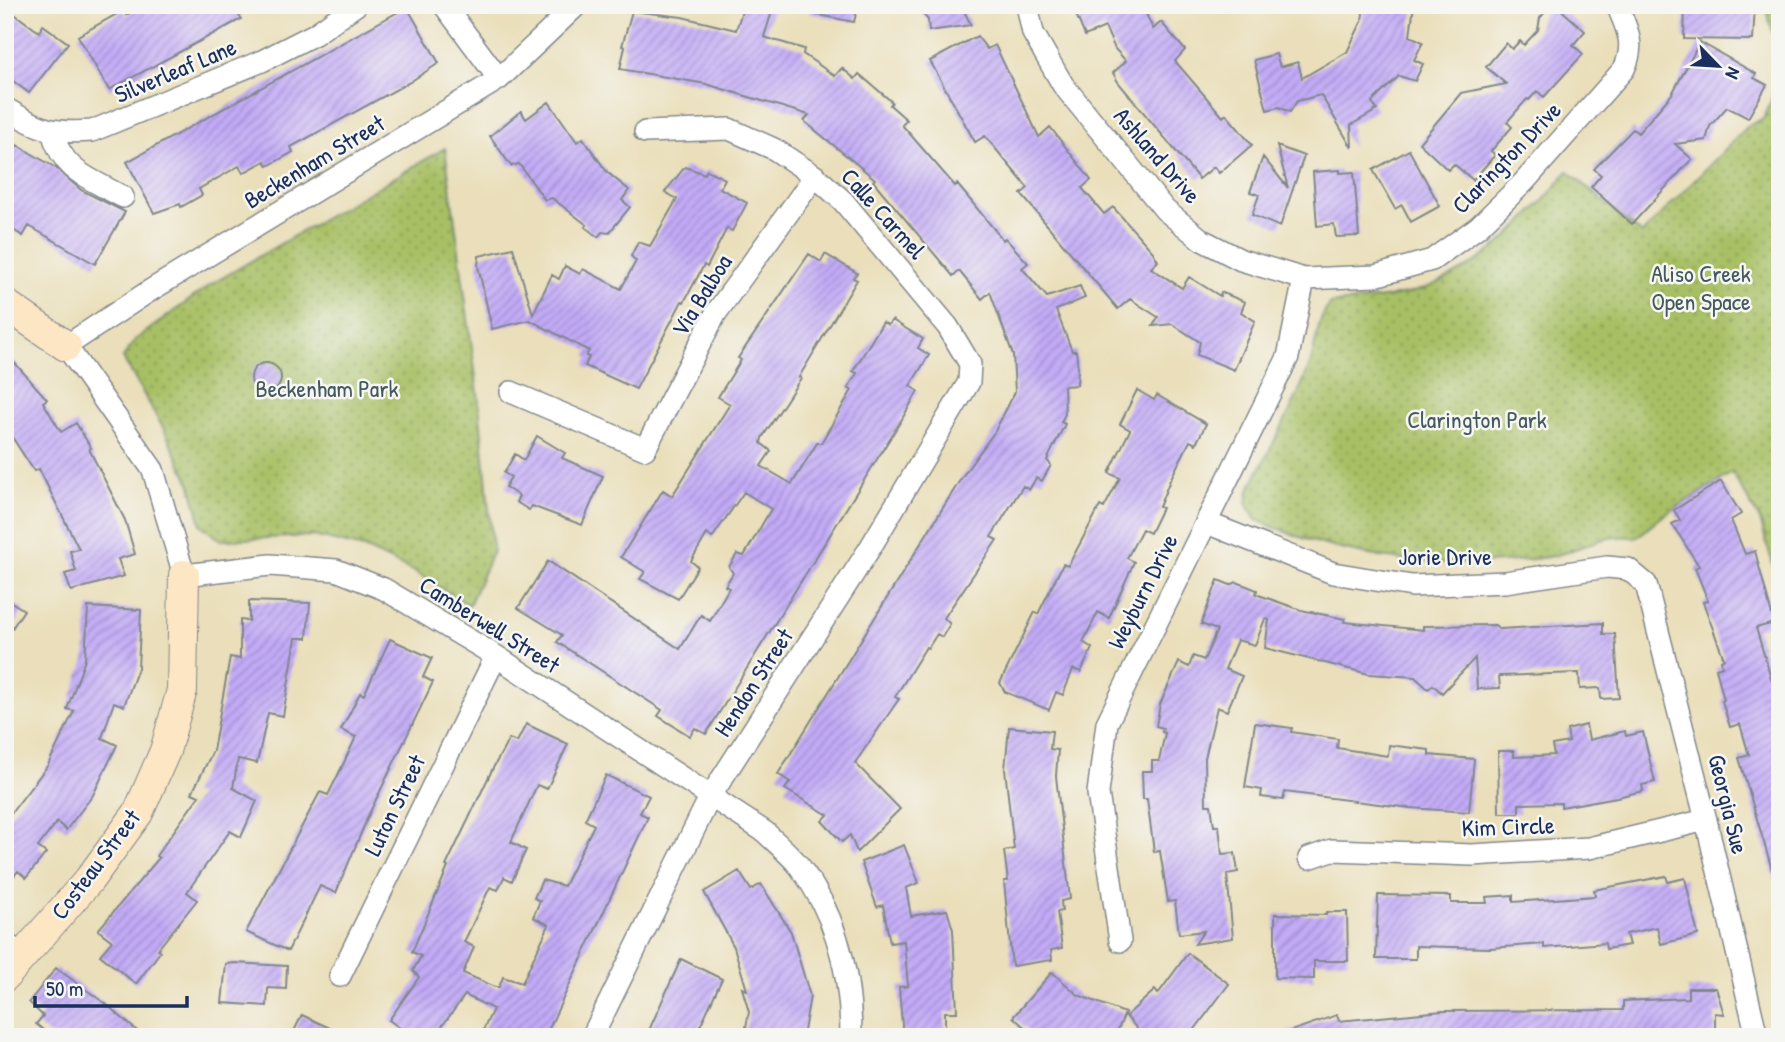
<svg xmlns="http://www.w3.org/2000/svg" width="1785" height="1042" font-family="'Patrick Hand',sans-serif">
<style>
.park{fill:url(#park-dots);stroke:#627862;stroke-width:2}
.building{fill:url(#building-hatch)}
.lines{fill:none;stroke-linecap:round;stroke-linejoin:round}
.street-casing{stroke:#82878c;stroke-width:24}
.secondary-casing{stroke:#82878c;stroke-width:32}
.street{stroke:#fff;stroke-width:21}
.secondary{stroke:#fce6c4;stroke-width:30}
.labels{text-anchor:middle;dominant-baseline:central;stroke-width:5;stroke-linejoin:round;paint-order:stroke}
.street-label{font-size:24px;fill:#1b2f5e;stroke:#f6f6f2}
.park-label{font-size:24px;fill:#455a60;stroke:#f6f6f2}
</style>
<defs>
<pattern id="park-dots" width="8" height="8" patternUnits="userSpaceOnUse" patternTransform="scale(1.75)"><rect width="8" height="8" fill="#a8c065"/><path d="M2 2h.1M6 6h.1" fill="none" stroke="#889c56" stroke-width="1.8" stroke-linecap="round"/></pattern>
<pattern id="building-hatch" width="6" height="6" patternUnits="userSpaceOnUse" patternTransform="scale(1.75)"><rect width="6" height="6" fill="#c3abf7"/><path d="M-1 1l2-2M0 6l6-6M5 7l2-2" fill="none" stroke="#9e8ccb"/></pattern>
</defs>
<rect width="100%" height="100%" fill="#f6f6f2"/>
<filter id="ink" filterUnits="userSpaceOnUse"><feTurbulence type="fractalNoise" baseFrequency=".0143" numOctaves="2"/><feDisplacementMap in="SourceGraphic" scale="14" xChannelSelector="R" yChannelSelector="G"/><feConvolveMatrix kernelMatrix="1 2 1 2 8 2 1 2 1" color-interpolation-filters="sRGB"/></filter>
<filter id="wash" filterUnits="userSpaceOnUse"><feTurbulence type="fractalNoise" baseFrequency=".00686" numOctaves="4" result="noise"/><feDisplacementMap in="SourceGraphic" scale="28" xChannelSelector="R" yChannelSelector="G"/><feGaussianBlur stdDeviation="1.57" result="paint"/><feColorMatrix in="noise" values="0 0 0 0 0 0 0 0 0 0 0 0 0 0 0 0 0 1.4 0 .05"/><feComposite in="paint" operator="in"/></filter>
<g filter="url(#wash)">
<rect width="100%" height="100%" fill="#eadfba"/>
<path class="park" d="M1765,5H1780V589L1760,520L1732,473L1664,515L1636,538C1603,531 1579,552 1548,557C1450,572 1345,561 1255,519L1247,504L1249,490C1270,448 1294,408 1310,364C1317,345 1316,318 1331,304C1356,300 1381,300 1406,294C1474,277 1526,224 1568,171L1642,234L1748,126L1764,118C1785,70 1779,54 1765,5Z
M445,148L478,393L493,551L469,605L413,571L364,548L313,536L221,540L201,525L191,485L166,433L123,358L135,340L210,285Z"/>
<g id="blocks">
<path class="building" d="M144,5H233L241,19L109,90L78,36L124,10L126,15Z
M744,5H774L764,37L804,49L803,54L835,76L842,68L855,79L859,74L892,102L890,105L907,120L902,125L955,186L957,184L1003,240L1005,238L1028,263L1022,268L1047,297L1080,286L1085,298L1056,310L1072,351H1076L1078,368L1077,385L1064,386L1065,414L1061,422L1065,424L1047,460L1051,465L1042,481L1036,478L1029,490L1023,486L991,537L997,540L944,618L950,624L942,637L937,634L928,648L926,647L895,697L899,699L855,763L900,809L857,852L850,835L842,842L822,821L828,815L785,789L790,782L778,774L962,477L995,431L1015,392L1013,355L990,292L982,299L959,271L953,276L873,181L875,179L804,121L809,115L706,84L620,69L625,47L622,46L632,11L682,17L736,30Z
M810,5H858L854,22L809,13Z
M915,5H961L971,25L929,31L928,20Z
M1072,5H1142L1153,29L1161,22L1185,50L1175,61L1223,117L1226,114L1252,145L1219,173L1214,167L1199,179L1118,82L1113,73L1126,61L1115,49L1105,27L1085,36Z
M1364,5H1414L1410,36L1423,42L1414,60L1423,64L1415,81L1399,76L1372,102L1377,110L1351,125L1352,148L1321,95L1297,101L1290,112L1279,107L1267,110L1254,60L1276,54L1280,67L1298,62L1302,78L1347,52L1362,21Z
M1551,5H1556L1585,31L1573,45L1583,54L1544,97L1537,91L1529,100L1527,99L1507,122L1512,127L1491,151L1495,155L1473,180L1454,164L1448,170L1419,143L1461,93L1506,84L1486,67L1506,43L1512,49L1520,41L1524,45L1538,30L1540,18Z
M1685,5H1755L1753,40L1684,39Z
M5,7L39,32L43,25L68,43L29,93L5,75Z
M407,7L439,63L410,82L291,147L293,152L268,166L265,161L243,173L239,166L199,189L202,195L181,207L180,204L154,213L127,162Z
M977,36L987,49L995,45L1039,137L1050,127L1091,180L1082,188L1104,214L1113,207L1153,252L1158,261L1151,268L1182,288L1189,277L1220,296L1221,292L1245,302L1241,312L1255,321L1234,370L1197,355L1200,342L1172,324L1153,326L1158,317L1130,299L1118,309L1021,194L1028,188L985,136L975,142L930,61Z
M1700,42L1756,74L1754,78L1767,85L1748,118L1727,107L1710,126L1706,140L1675,144L1692,159L1632,224L1591,187L1601,175L1594,169L1633,129L1638,133L1672,94Z
M549,102L577,142L583,138L607,172L629,190L622,200L630,207L609,233L602,232L598,237L585,227L587,225L552,198L545,200L519,164L511,166L490,136L521,111L526,119Z
M17,145L56,168L81,190L125,212L95,264L29,226L23,236L5,225V166Z
M1277,146L1304,156L1280,227L1252,215L1259,195L1250,192L1263,157L1288,188Z
M1409,150L1440,206L1411,222L1402,205L1395,209L1373,170Z
M685,167L705,174L707,170L725,179L720,188L747,203L732,231L727,228L707,267L704,265L684,302L682,301L636,389L585,366L589,357L586,356L589,351L530,320L492,329L478,266L479,256L513,248L533,314L552,275L559,279L565,266L580,274L583,269L621,289L636,261L631,256L638,242L650,246L677,199L665,192Z
M1340,170V173L1354,172L1359,236L1336,237L1334,224L1317,226L1313,172Z
M809,254L821,262L825,254L857,273L853,278L857,280L799,377L801,378L762,438L761,443L771,451L761,466L792,484L817,443H821L852,390L848,388L857,373L853,371L883,322L888,325L892,320L923,339L918,348L929,355L910,386L918,391L902,419L706,734L695,728L690,736L658,716L662,710L557,642L562,635L518,608L548,561L680,649L701,615L710,621L729,588L725,586L733,573L729,567L737,554L744,556L771,509L744,492L712,538L707,534L691,561L698,567L678,599L640,579L645,572L621,557L663,490L672,496L730,404L718,397L741,360L738,358Z
M5,352L47,399L43,402L61,432L76,423L91,448L89,449L125,520L135,554L118,559L124,576L71,591L65,574L76,571L70,551L79,549L39,469L34,471L5,426Z
M251 378a15 15 0 1 1 30 0a15 15 0 1 1-30 0Z
M1137,390L1154,400L1157,395L1206,424L1196,444L1190,441L1170,480L1159,507L1162,508L1150,533L1142,529L1127,558L1134,562L1109,618L1098,612L1083,642L1092,648L1081,672L1073,669L1063,695L1056,692L1049,710L1005,692L1000,683L1035,612L1038,614L1063,564L1068,566L1100,506L1104,508L1120,478L1109,473L1130,430L1120,424Z
M537,436L565,453L562,458L603,476L582,525L532,506L529,510L516,502L519,496L505,487L511,477L504,473L515,454L524,460Z
M1721,481L1741,514L1731,520L1745,554L1755,551L1774,623L1756,628L1780,708V880H1775L1739,758L1749,755L1740,724L1730,727L1722,701L1724,700L1716,668L1722,666L1721,660L1724,659L1703,602L1708,601L1695,568L1699,566L1672,524L1680,520L1674,510Z
M1218,580L1230,585L1237,582L1257,590L1256,594L1301,610L1345,619L1344,622L1423,630V626L1495,625L1500,629L1603,623V634H1615L1619,698L1601,699L1600,688L1580,689L1579,673L1499,676L1500,688L1477,689L1475,658L1442,693L1433,685L1428,689L1415,677L1369,674L1265,648L1269,620L1265,619L1255,645L1237,640L1225,669L1242,676L1227,711L1217,707L1205,758L1206,805H1211L1214,826H1219L1222,854L1235,853L1238,872L1227,874L1233,938L1195,944L1204,931L1179,934L1175,901L1168,902L1160,851L1154,852L1147,799H1143L1142,771H1152V761H1159L1165,733L1162,732L1163,728L1156,726L1160,704L1179,662L1189,667L1193,656L1204,660L1217,630L1201,624Z
M5,598L24,610L5,639Z
M249,601L310,603L307,638H296L283,716L268,713L257,763L238,759L233,788L257,801L241,837L230,831L187,892L197,900L158,949L160,952L136,984L100,955L112,941L98,930L159,858L156,856L199,796L192,793L213,751L230,657L240,659V620L249,621Z
M88,607L141,610L138,668L124,706L114,702L102,738L117,745L93,795L66,830L57,822L38,847L46,853L26,878L18,871L5,887V821L48,765L74,711L67,709L85,660Z
M390,639L432,658L423,677L433,682L369,814L336,893L320,886L288,951L246,932L320,792L328,795L339,773L356,737L341,730L360,693L364,695Z
M1255,723L1292,728L1291,732L1338,739L1337,748L1388,756L1389,745L1429,750V755L1474,759L1469,812L1410,808L1285,792L1283,800L1261,797L1262,790L1245,787Z
M526,724L568,744L547,789L537,785L511,842L526,850L512,881L504,877L498,890L490,887L464,942L474,947L463,973L495,987H499L503,977L522,983L549,925L533,917L540,901L534,898L542,880L564,886L594,825L585,820L606,775L649,796L640,813L648,817L545,1037H480L493,1009L465,995L434,1037H412L389,1020L419,977L413,971L421,956L412,952L448,867L446,866L492,770L509,739L517,742Z
M1586,725L1589,740L1625,731L1626,736L1643,732L1655,782L1642,785L1643,791L1617,797L1561,807V803L1519,804V813H1499L1498,751H1514V757L1554,755L1552,745L1569,742L1567,730Z
M1009,727L1052,731L1050,749L1058,750L1056,776L1070,899L1061,901L1062,911L1057,912L1062,948L1051,950L1052,960L1012,966L1004,881H1008L1004,851L1014,849L1005,769Z
M904,845L919,883L906,888L911,916L947,910L953,930L957,1012H945V1037H903L899,987L908,986L904,941L890,943L883,905L877,907L861,862Z
M739,871L751,890L761,884L791,932L810,996L803,1037H744L749,1012L742,988L747,990L734,947L704,892Z
M1666,876L1668,882L1685,878L1698,935L1661,944L1657,927L1626,934L1629,945L1606,949L1605,943L1544,948V944L1490,948L1416,946V959H1376L1378,895L1451,896V903H1487L1486,897L1513,895V902L1595,896L1594,890Z
M1326,912H1347L1348,961H1314V979L1275,978V914L1326,915Z
M1188,953L1229,984L1189,1037H1144L1126,1016L1155,990L1158,994Z
M681,959L722,979L695,1037H646Z
M235,963L287,966L286,989L268,988L267,1006L222,1003L226,964Z
M56,968L106,1004L144,1037H52L36,1024L43,1016L29,1002Z
M1052,972L1078,995L1125,1013L1115,1037H1036L1013,1017Z
M1688,988H1716L1724,1014L1715,1013V1037H1283L1282,1034L1337,1015L1339,1021L1443,1011L1623,1010V1001L1688,998Z
M302,1015L349,1037H291Z"/>
</g>
</g>
<g filter="url(#ink)">
<use href="#blocks" fill-opacity="0" stroke="#82878c" stroke-width="2"/>
<g class="lines">
<defs>
<path id="street" d="M444,5L499,79
M577,5L499,79L151,290L66,346L153,470L184,575L270,565L336,570L384,589L496,656L765,832C776,843 790,854 800,867C837,916 851,977 851,1037
M1027,5L1033,33L1063,85L1165,210L1202,240L1241,260L1304,279L1375,276L1432,260L1478,227L1524,182L1624,69C1636,44 1627,29 1617,5
M5,108C39,129 52,134 92,131L262,61L315,34L356,5
M52,132C64,173 88,177 123,197
M511,392L645,449L716,313L815,176
M1207,523L1333,573L1412,586L1505,582L1607,567L1628,569L1646,584L1706,820L1757,1037
M1309,858L1332,850L1472,855L1589,848L1706,820
M1120,941L1098,793L1107,723L1288,357L1304,279
M5,943L22,955
M340,976L496,656
M592,1037L710,797L870,548L969,382L970,364L948,327L843,201L815,176L774,149L729,129L645,132"/>
<path id="secondary" d="M5,304L66,346
M5,976L89,880L138,813L165,751L182,690L184,575"/>
</defs>
<use href="#street" class="street-casing"/>
<use href="#secondary" class="secondary-casing"/>
<use href="#street" class="street"/>
<use href="#secondary" class="secondary"/>
</g>
</g>
<g class="labels">
<g class="street-label">
<text transform="translate(175 70) rotate(-23)">Silverleaf Lane</text>
<text transform="translate(1158 155) rotate(49)">Ashland Drive</text>
<text transform="translate(1506 157) rotate(-46)">Clarington Drive</text>
<text transform="translate(314 161) rotate(-31)">Beckenham Street</text>
<text transform="translate(884 213) rotate(48)">Calle Carmel</text>
<text transform="translate(701 295) rotate(-58)">Via Balboa</text>
<text x="1445" y="556">Jorie Drive</text>
<text transform="translate(1142 591) rotate(-63)">Weyburn Drive</text>
<text transform="translate(490 624) rotate(32)">Camberwell Street</text>
<text transform="translate(753 682) rotate(-57)">Hendon Street</text>
<text transform="translate(1729 804) rotate(76)">Georgia Sue</text>
<text transform="translate(394 805) rotate(-64)">Luton Street</text>
<text transform="translate(1508 826) rotate(-2)">Kim Circle</text>
<text transform="translate(95 864) rotate(-53)">Costeau Street</text>
</g>
<g class="park-label">
<text x="1701" y="273">Aliso Creek<tspan x="1701" dy="28">Open Space</tspan></text>
<text x="327" y="388">Beckenham Park</text>
<text x="1477" y="419">Clarington Park</text>
</g>
</g>
<rect width="1785" height="1042" fill="none" stroke="#f6f6f2" stroke-width="28"/>
<g transform="translate(1718 66) rotate(115)" stroke="#f6f6f2" stroke-width="5" paint-order="stroke">
<path d="M0-5L12 26L0 18L-12 26Z" fill="#1b2f5e"/>
<text y="-10" font-size="19" font-weight="bold" text-anchor="middle" fill="#1b2f5e">N</text>
</g>
<path d="M35 996v10h152v-10" fill="none" stroke="#1b2f5e" stroke-width="3.5"/>
<text x="46" y="996" font-size="21" fill="#1b2f5e" stroke="#f6f6f2" stroke-width="5" paint-order="stroke">50 m</text>
</svg>
